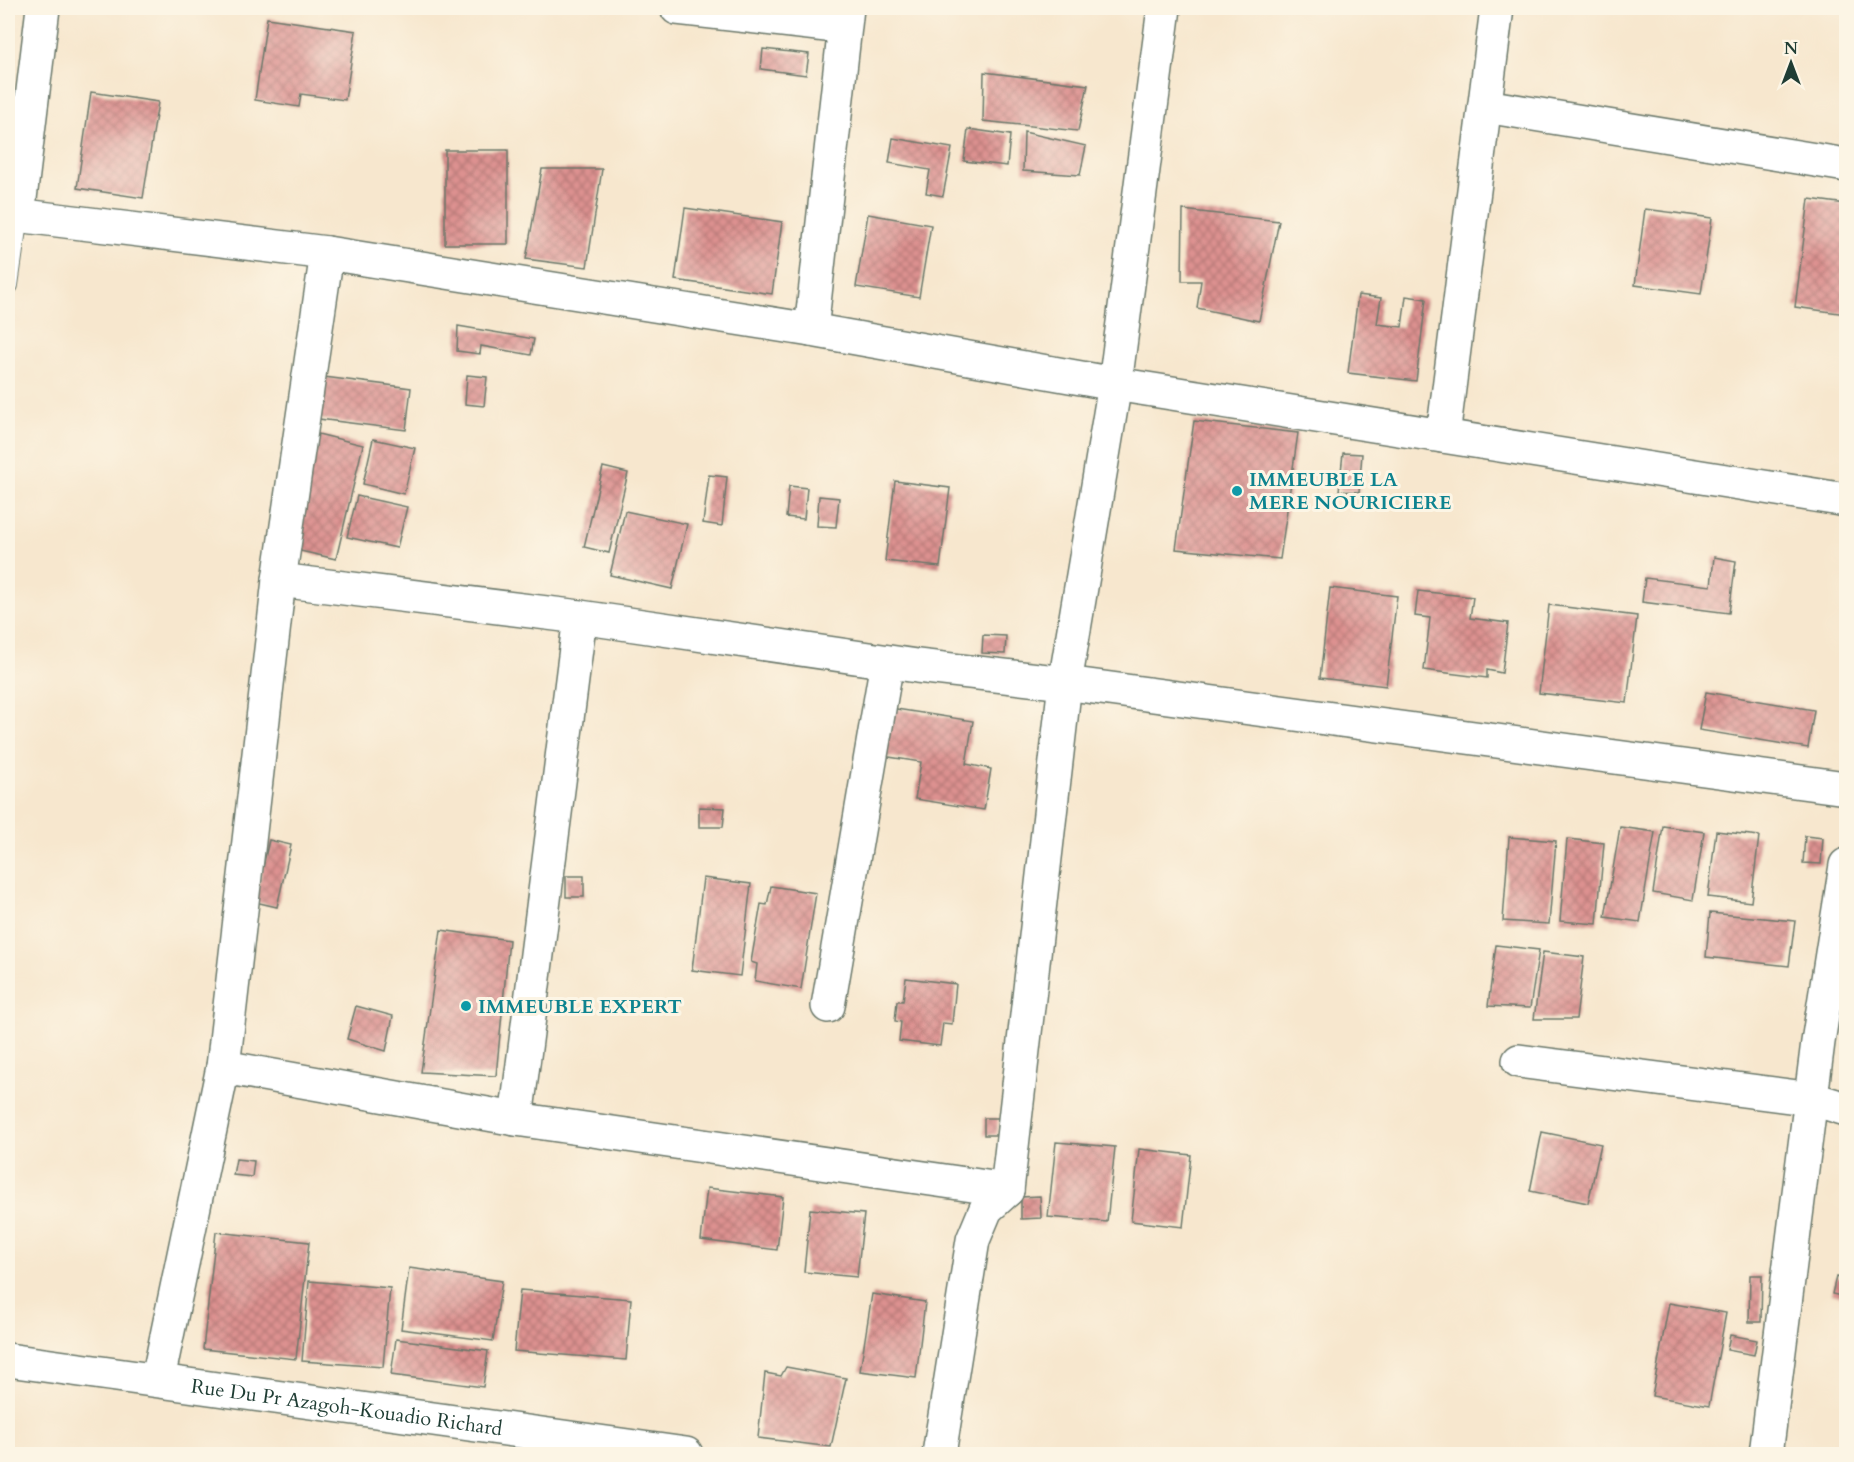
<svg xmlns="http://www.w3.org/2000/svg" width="1854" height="1462" font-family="Cardo,serif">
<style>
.building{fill:url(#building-cross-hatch)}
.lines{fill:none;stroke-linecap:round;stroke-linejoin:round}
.lane-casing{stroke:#6b786a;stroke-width:22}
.street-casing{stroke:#6b786a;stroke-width:36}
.lane{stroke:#fff;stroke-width:20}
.street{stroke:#fff;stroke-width:33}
.culture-dot{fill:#0f9aa8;stroke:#fcf5e5;stroke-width:2}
.labels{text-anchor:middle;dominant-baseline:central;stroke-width:6;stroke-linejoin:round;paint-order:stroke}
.culture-label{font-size:20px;font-weight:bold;fill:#0d838f;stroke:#fcf5e5;text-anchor:start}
.street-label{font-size:20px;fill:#1f3d34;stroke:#fcf5e5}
</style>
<defs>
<pattern id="building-cross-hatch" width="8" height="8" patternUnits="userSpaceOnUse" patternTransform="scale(1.5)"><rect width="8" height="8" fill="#dd9190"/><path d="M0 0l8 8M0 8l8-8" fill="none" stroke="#b37876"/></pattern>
</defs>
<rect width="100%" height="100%" fill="#fcf5e5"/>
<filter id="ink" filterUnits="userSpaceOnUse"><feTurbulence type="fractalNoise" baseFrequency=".0167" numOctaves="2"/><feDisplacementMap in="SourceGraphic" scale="12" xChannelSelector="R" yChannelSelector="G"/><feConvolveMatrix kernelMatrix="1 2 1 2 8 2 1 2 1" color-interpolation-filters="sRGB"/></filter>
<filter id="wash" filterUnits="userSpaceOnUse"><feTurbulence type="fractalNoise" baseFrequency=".008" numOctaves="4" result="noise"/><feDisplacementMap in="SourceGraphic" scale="24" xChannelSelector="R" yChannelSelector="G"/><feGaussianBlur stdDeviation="1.35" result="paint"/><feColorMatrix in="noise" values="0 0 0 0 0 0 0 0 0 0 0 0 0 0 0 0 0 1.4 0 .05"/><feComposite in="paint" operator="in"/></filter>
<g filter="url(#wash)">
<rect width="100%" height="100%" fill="#f7e7ce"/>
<g id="blocks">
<path class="building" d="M267,18L356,31L345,100L301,94L299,107L255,100Z
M763,49L809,54L806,75L761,69Z
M984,72L1088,85L1078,131L983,121Z
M91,92L158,102L143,198L77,188Z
M968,129L1010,135L1007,166L964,161Z
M1024,132L1086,146L1080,175L1023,171Z
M893,138L952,148L943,196L926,193L930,170L889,163Z
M445,150H508V244H445Z
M542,169H602L587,267L526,259Z
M1809,199L1846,204V314L1795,307Z
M685,208L782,222L772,294L675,280Z
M1645,209L1712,218L1701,294L1635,285Z
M1183,210L1279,221L1259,321L1197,308L1201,281H1182Z
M868,214L931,225L919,297L856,287Z
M1358,295L1381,298L1377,324L1402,327L1406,296L1426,299L1416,381L1348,373Z
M458,326L534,339L531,355L481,346L480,354L457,351Z
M467,375L487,377L484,406L465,404Z
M324,377L411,388L406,430L319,419Z
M1194,421L1298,433L1280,559L1176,549Z
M314,433L363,445L336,559L287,548Z
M373,439L415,448L404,494L363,484Z
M1343,453L1362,454L1359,492L1339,491Z
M603,467L628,473L609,553L584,547Z
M709,475L727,477L722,526L703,523Z
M895,481L950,488L940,567L885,561Z
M789,486L807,488L804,519L786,517Z
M357,496L407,507L397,548L347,537Z
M819,496L839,498L836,527L817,526Z
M625,511L687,524L672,589L610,575Z
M1714,557L1736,561L1729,613L1642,602L1645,578L1711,586Z
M1330,588L1397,596L1386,686L1320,678Z
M1418,591L1473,597L1470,618L1508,623L1502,673L1487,670V678L1424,670L1430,618L1415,616Z
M1549,605L1637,616L1627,703L1539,693Z
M983,635L1006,636L1005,654L982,653Z
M1706,692L1814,710L1808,748L1699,730Z
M890,708L973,721L966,764L991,769L984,810L915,799L921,762L883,756Z
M699,807L725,808L723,827H699Z
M1663,826L1704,832L1693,900L1653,893Z
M1620,827L1655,832L1640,922L1605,917Z
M1716,831L1759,836L1751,902L1708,897Z
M1805,836L1823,838L1821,864L1803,863Z
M1509,837L1556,841L1549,924L1503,921Z
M1567,839L1604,843L1597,924L1560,921Z
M269,840L291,845L277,907L255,902Z
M566,876H584V897H566Z
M703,878L751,884L740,976L692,970Z
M771,886L816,893L801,989L755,981L757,964L751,962L761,904L767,905Z
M1710,913L1795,921L1789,966L1706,957Z
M441,930L509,940L496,1076L421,1072Z
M1496,945L1539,950L1530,1008L1488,1006Z
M1543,952L1584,957L1576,1019H1534Z
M1841,977L1846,978V1003L1826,1005Z
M906,978L956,984L952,1024L943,1023L940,1046L899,1041L901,1022L895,1021L897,1001H903Z
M356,1006L393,1016L386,1051L347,1039Z
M984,1118H998L997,1135H984Z
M1542,1132L1601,1144L1588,1203L1530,1191Z
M1056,1142L1115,1147L1107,1222L1048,1217Z
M1139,1149L1191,1155L1183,1227L1131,1221Z
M236,1159L254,1161L252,1177L233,1175Z
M707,1188L783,1197L777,1250L701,1240Z
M1040,1196L1041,1218L1021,1219V1197Z
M810,1209L864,1214L857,1277L804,1272Z
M216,1232L309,1242L296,1359L203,1349Z
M409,1268L502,1281L493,1341L401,1329Z
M1750,1275H1762L1761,1322H1749Z
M1836,1277L1846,1279V1297L1832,1294Z
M309,1281L390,1288L383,1367L302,1361Z
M520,1290L631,1299L626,1360L514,1351Z
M872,1294L925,1302L916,1378L860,1371Z
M1669,1303L1726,1313L1709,1406L1652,1396Z
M1730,1335L1757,1340L1754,1355L1727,1350Z
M396,1339L488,1351L483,1387L391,1375Z
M786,1367L846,1378L831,1447L758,1438L765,1373L781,1376Z"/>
</g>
</g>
<g filter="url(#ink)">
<use href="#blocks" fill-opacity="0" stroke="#6b786a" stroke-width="1.5"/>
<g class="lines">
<defs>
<path id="lane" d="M8,285L18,215"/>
<g id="street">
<path d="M677,8L844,27"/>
<path d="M1485,106L1846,165"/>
<path d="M8,214L327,253L811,330L1115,384L1846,500"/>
<path d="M18,215L43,8"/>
<path d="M327,253L279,580L223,1067L516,1119L1007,1190"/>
<path d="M811,330L847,8"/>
<path d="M1443,436L1497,8"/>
<path d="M279,580L580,617L917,666L1065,683L1846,788"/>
<path d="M828,1006L887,662"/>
<path d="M1519,1061L1813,1099L1846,1109"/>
<path d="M516,1119L580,617"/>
<path id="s1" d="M8,1360L686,1454"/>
<path d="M158,1379L223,1067"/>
<path d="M939,1454L973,1240L986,1209L1007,1190L1065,683L1115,384L1164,8"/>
<path d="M1766,1454L1818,1042L1846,865"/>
</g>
</defs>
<use href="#lane" class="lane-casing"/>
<use href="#street" class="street-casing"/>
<use href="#lane" class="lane"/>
<use href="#street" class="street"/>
</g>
</g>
<g class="culture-dot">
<circle cx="1237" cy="491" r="6"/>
<circle cx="466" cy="1006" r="6"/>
</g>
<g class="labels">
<g class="culture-label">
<text x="1249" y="479">IMMEUBLE LA<tspan x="1249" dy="23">MERE NOURICIERE</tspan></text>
<text x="478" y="1006">IMMEUBLE EXPERT</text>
</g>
<g class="street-label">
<text stroke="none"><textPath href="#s1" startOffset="342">Rue Du Pr Azagoh-Kouadio Richard</textPath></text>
</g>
</g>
<rect width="1854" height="1462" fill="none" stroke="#fcf5e5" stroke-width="30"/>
<g transform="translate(1791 63)" stroke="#fcf5e5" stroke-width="4.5" paint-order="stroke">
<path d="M0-4.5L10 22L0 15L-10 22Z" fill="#1f3d34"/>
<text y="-9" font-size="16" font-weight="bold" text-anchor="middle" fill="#1f3d34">N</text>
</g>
</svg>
